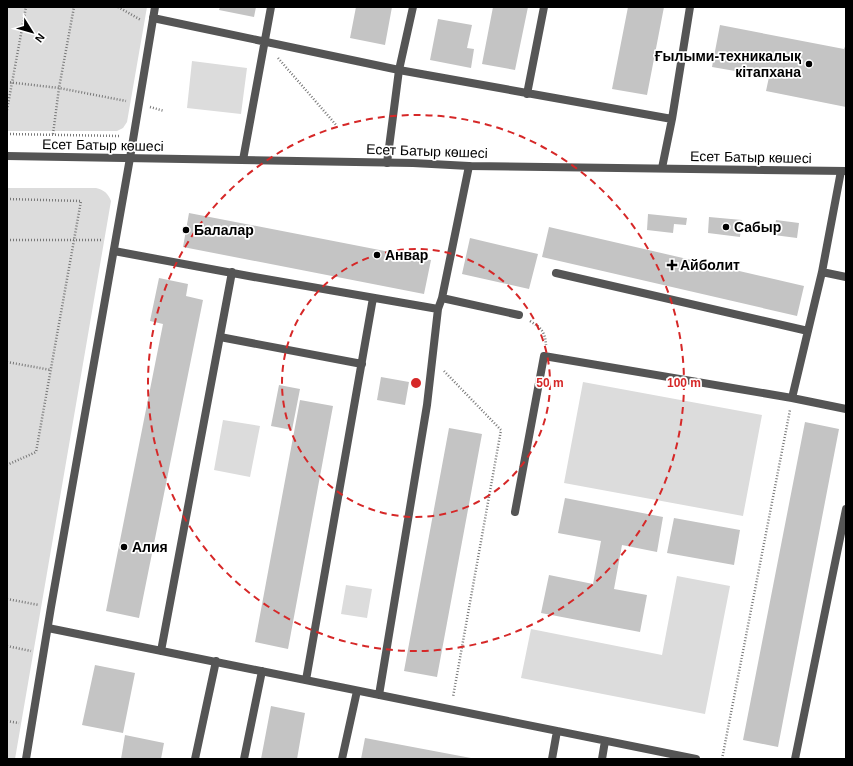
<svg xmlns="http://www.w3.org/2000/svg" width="853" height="766" font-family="Arial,sans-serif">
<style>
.green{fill:#dcdcdc}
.building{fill:#c4c4c4}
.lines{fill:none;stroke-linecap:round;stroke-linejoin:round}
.path{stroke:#777;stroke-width:2.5;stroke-dasharray:1 2;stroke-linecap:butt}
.service{stroke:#555;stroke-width:8}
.minor{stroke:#555;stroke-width:8}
.tertiary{stroke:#555;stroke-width:8}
.ring{fill:none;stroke:#d62828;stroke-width:2;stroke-dasharray:7 5}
.poi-dot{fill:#000;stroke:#fff;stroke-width:1.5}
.labels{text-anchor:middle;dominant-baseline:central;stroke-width:3.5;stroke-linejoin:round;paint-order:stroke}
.poi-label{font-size:14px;font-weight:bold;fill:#000;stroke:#fff;text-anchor:start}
.street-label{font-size:14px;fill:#000;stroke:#fff}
.centre{fill:#d62828;stroke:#fff;stroke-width:2}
.ring-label{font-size:12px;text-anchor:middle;font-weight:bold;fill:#d62828;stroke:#fff;stroke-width:3.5;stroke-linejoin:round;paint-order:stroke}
</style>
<rect width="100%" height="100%" fill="#fff"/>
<path class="green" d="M7,7H147L127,122L123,128L117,131H7Z
M192,61L247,68L241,114L187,108Z
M7,188H96C104,190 108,193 111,201L15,759H7Z
M583,382L762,415L743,516L564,483Z
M223,420L260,426L250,477L214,470Z
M677,576L730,586L705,714L521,678L531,629L662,655Z
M346,585L372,589L367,618L341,614Z"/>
<path class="building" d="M220,7H256L254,17L219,10Z
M356,7H392L385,45L350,38Z
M493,7H528L515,70L482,64Z
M628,7H664L647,95L612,89Z
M438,19L472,25L467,48L474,49L471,68L430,60Z
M720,25L844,49L846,44V107L766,91L769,77L712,67Z
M189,213L431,260L424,294L183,247Z
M648,214L687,218L686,225L674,224L673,233L647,230Z
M709,217L742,220L740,237L708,233Z
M776,220L799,223L797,238L774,235Z
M549,227L804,286L797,316L542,257Z
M470,238L538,254L529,289L462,274Z
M159,278L188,284L186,296L203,300L139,618L106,611L163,324L150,321Z
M381,377L409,382L405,405L377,400Z
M279,385L300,389L292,430L271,426Z
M300,400L333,406L288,649L255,642Z
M805,422L839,429L778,747L743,740Z
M449,428L482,434L437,677L404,671Z
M565,498L663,517L657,552L622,545L614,589L647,595L640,632L541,613L549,575L593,584L601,541L558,533Z
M674,518L740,530L734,565L667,553Z
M95,665L135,673L123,733L82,725Z
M271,706L305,713L297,759H261Z
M125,735L164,743L161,759H121Z
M365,738L471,758V759H361Z"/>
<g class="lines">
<path class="path" d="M118,7L141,20
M278,58L337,126
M7,82L59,88L126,101
M150,107L164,111
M7,110L26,7
M7,134L120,136
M53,134L59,88L74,7
M7,199L81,201L36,452L7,465
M7,240H102
M530,321C541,328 545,331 546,345
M7,362L51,370
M444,371L501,430L453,697
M7,599L39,605
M7,646L31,651
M7,721L19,723
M722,759L790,410"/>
<path class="service" d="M153,18L399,70L672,119
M527,94L544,7
M243,160L271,7
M387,163L399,70L413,7
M662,168L672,119L690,7
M114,251L254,277L438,309L442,298L469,166
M822,272L846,277
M556,273L808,331
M442,298L519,315
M220,337L362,364
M792,398L822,272L841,171
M515,512L544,356L792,398L846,409
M48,628L696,759
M161,651L232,272
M306,680L373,298
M379,695L427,405L438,309
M195,759L216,661
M244,759L262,671
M342,759L357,691
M552,759L557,731
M602,759L605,741
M795,759L846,509"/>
<path class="minor" d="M26,759L51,607L130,158L155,7"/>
<path class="tertiary" d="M7,156L413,163L469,166L846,171"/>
</g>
<g class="ring">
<circle cx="416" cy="383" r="134"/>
<circle cx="416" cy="383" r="268"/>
</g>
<g class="poi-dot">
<circle cx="809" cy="64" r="4"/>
<circle cx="726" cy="227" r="4"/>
<circle cx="186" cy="230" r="4"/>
<circle cx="377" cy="255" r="4"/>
<path d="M670 259h4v4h4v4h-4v4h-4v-4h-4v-4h4z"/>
<circle cx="124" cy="547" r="4"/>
</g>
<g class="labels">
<g class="poi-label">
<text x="801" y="56" text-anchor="end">Ғылыми-техникалық<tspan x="801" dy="16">кітапхана</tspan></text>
<text x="734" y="227">Сабыр</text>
<text x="194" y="230">Балалар</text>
<text x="385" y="255">Анвар</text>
<text x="680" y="265">Айболит</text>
<text x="132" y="547">Алия</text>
</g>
<g class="street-label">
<text transform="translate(103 145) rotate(1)">Есет Батыр көшесі</text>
<text transform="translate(427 151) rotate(2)">Есет Батыр көшесі</text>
<text transform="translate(751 157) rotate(1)">Есет Батыр көшесі</text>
</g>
</g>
<circle cx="416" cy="383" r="6" class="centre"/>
<g class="ring-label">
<text x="550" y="387">50 m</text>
<text x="684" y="387">100 m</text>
</g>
<rect width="853" height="766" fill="none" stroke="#000000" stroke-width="16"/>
<g transform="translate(32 32) rotate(127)" stroke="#ffffff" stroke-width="3" paint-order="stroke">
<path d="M0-3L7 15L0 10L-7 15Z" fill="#000000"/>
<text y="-6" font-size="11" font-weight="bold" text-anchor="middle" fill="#000000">N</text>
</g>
</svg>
